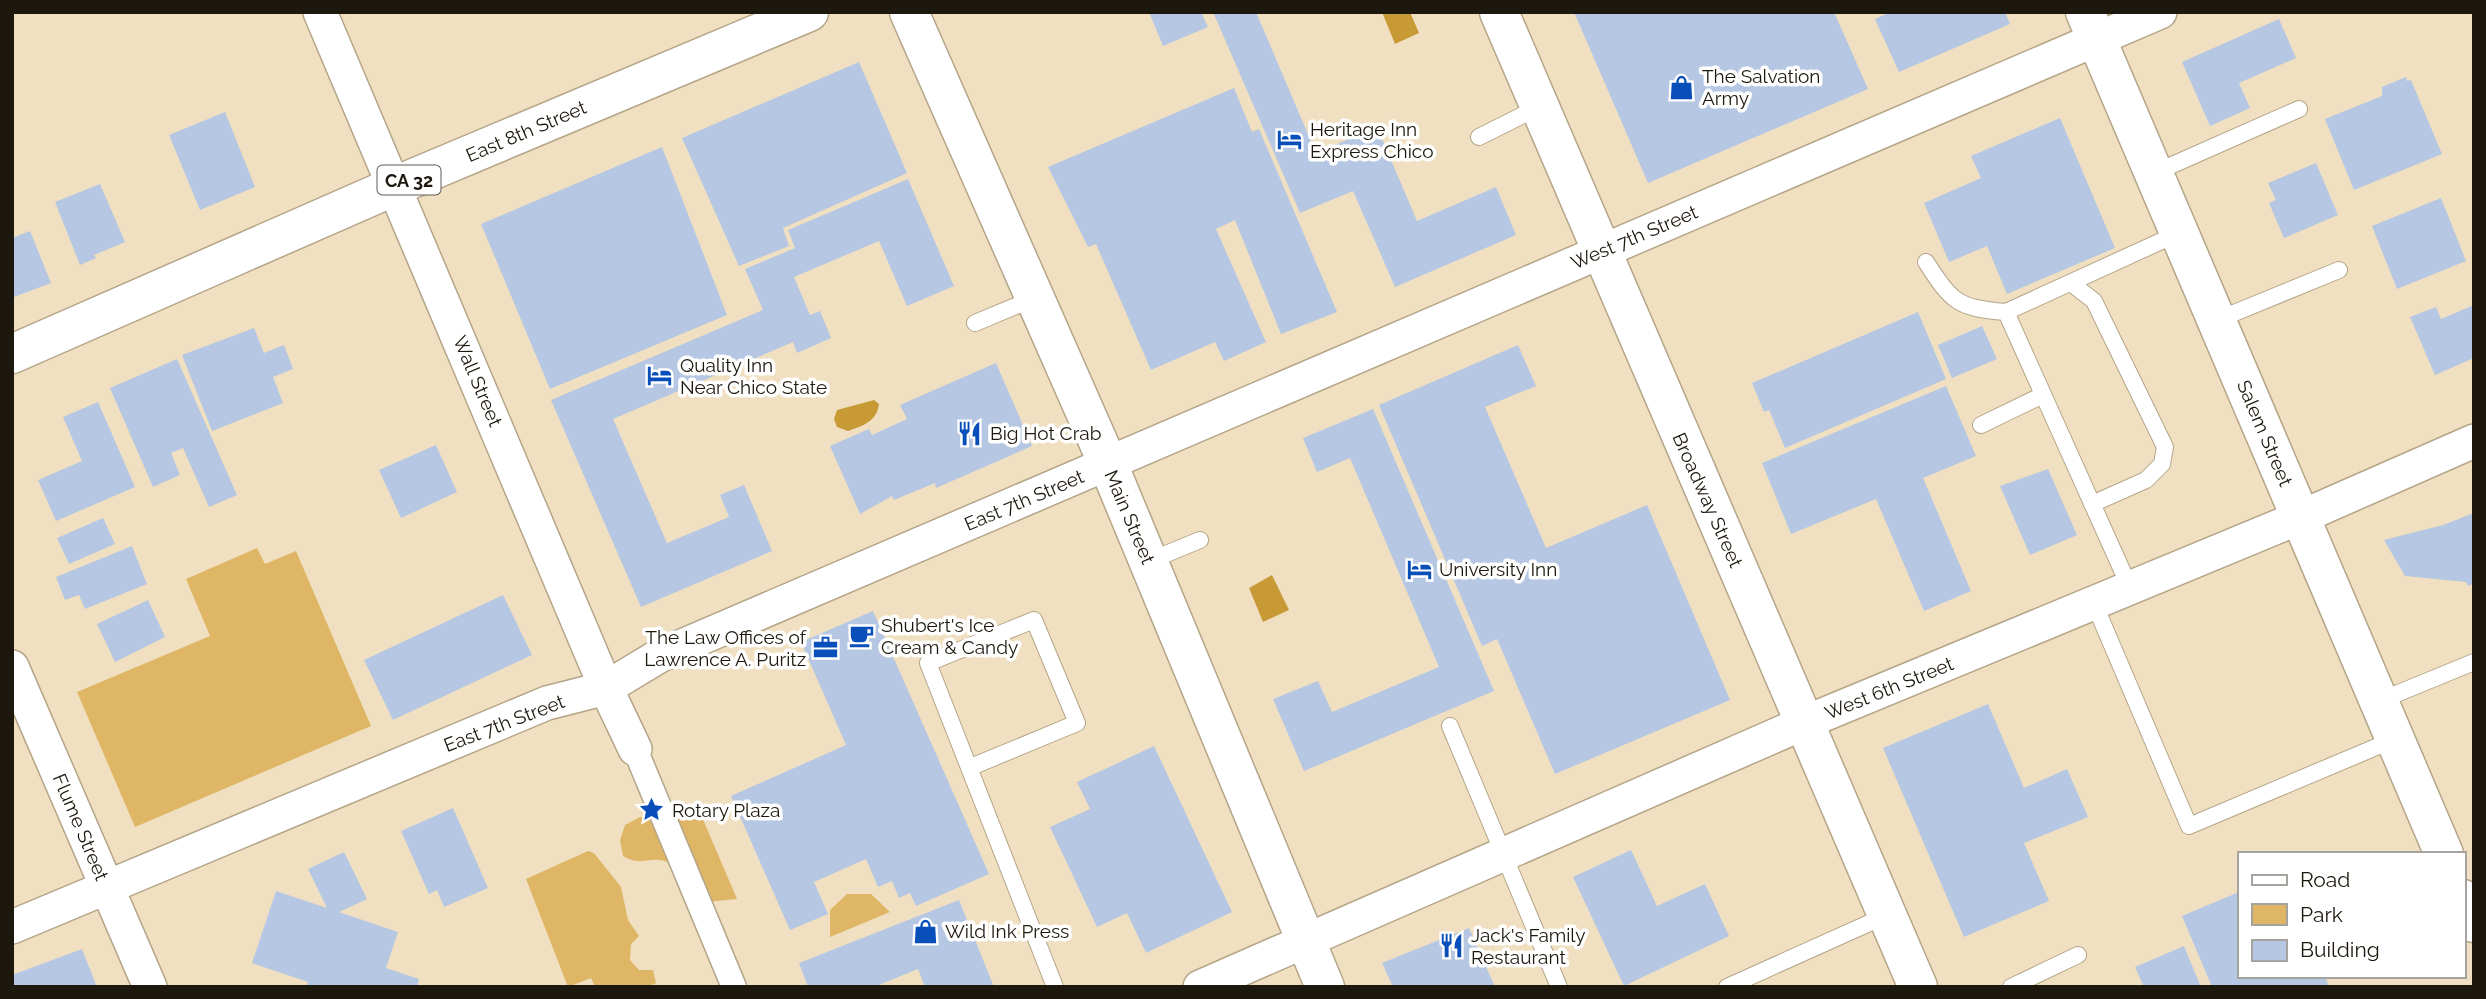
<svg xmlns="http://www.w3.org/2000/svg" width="2486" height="999" font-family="Raleway,sans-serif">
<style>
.green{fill:#dfb665}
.water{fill:#c89a36}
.building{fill:#b5c7e3}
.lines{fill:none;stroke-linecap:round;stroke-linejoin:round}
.service-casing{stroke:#b5a588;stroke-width:18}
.pedestrian-casing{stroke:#b5a588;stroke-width:27}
.minor-casing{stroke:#b5a588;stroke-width:36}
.tertiary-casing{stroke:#b5a588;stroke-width:41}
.secondary-casing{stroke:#b5a588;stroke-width:41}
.primary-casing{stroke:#b5a588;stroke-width:41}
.service{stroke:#fff;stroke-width:16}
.pedestrian{stroke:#fff;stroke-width:24}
.minor{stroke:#fff;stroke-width:33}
.tertiary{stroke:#fff;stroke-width:38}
.secondary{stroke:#fff;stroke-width:38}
.primary{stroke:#fff;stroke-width:38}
.labels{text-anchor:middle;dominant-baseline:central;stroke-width:7;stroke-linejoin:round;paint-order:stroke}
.shield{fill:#fff;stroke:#615d56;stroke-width:2}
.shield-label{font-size:18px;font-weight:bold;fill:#1d180d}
.poi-label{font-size:19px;fill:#1d180d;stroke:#fff;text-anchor:start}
.street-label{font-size:19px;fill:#1d180d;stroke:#fff}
</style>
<rect width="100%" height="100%" fill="#f0e0c1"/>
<path class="green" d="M257,548L265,564L296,551L371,726L135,827L77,692L210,636L186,579Z
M696,803L737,899L705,902C694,888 680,863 660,860C643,858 641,866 623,856L620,840L625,825L640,817L655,820Z
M588,851L594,853L621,887L628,920L639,936L631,944L630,960L639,970H653L656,983L647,987H595L591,978L568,987L526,879Z
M847,894H871L890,912L830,937V910Z"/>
<path class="water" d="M1382,12H1410L1419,33L1395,44Z
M874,400L879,404C877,421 863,426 848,431L837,427L834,419L837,410Z
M1272,575L1289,610L1263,622L1249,588Z"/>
<path class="building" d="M1149,12H1201L1208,27L1163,46Z
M1213,12H1256L1316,153L1377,127L1417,221L1496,187L1516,235L1395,287L1353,191L1300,213Z
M1574,12H1834L1868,89L1648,183Z
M1891,12H2005L2010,24L1899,72L1875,19Z
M2279,19L2296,58L2239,83L2250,108L2210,126L2182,62Z
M859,62L907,173L783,228L789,246L739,266L682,138Z
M2406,77L2407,81L2411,80L2442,154L2354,190L2325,119L2382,96V87Z
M1234,88L1252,132L1259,129L1337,312L1281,334L1235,220L1216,229L1266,342L1224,361L1215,342L1151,370L1096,244L1088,247L1048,167Z
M225,112L255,187L200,210L169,135Z
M2060,118L2115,248L2007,294L1987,246L1949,262L1924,203L1981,178L1971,156Z
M662,147L727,315L550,389L481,224Z
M2316,163L2338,215L2284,238L2269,203L2276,200L2268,183Z
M908,179L954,286L907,306L879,241L794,277L810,315L820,311L831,338L797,353L793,342L613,419L667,543L729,517L720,495L744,485L772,551L641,607L551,400L763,310L745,269L795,248L788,230Z
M100,184L125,242L94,255L96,258L80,265L55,202Z
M2441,198L2466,261L2397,289L2372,226Z
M30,231L51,283L14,297L12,238Z
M2474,305V358L2435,375L2410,317L2436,307L2441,319Z
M1918,312L1946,379L1785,448L1769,410L1764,412L1752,383Z
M1982,326L1997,359L1952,378L1938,345Z
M254,328L264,353L284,345L293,369L273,377L283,403L212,431L182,355Z
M1518,345L1536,386L1485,407L1546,548L1647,505L1730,700L1555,774L1497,639L1482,646L1379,405Z
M177,359L237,495L209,507L183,448L171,453L180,475L153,487L110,388Z
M996,363L1032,446L936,488L935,483L894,500L892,496L860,514L830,446L869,429L872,435L907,419L900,405Z
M1946,386L1976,456L1923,478L1971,591L1924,611L1876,499L1791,534L1762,463Z
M98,402L135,487L56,521L38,480L82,461L63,417Z
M1373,409L1494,691L1304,771L1273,699L1318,681L1332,712L1439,667L1350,458L1317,472L1303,438Z
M436,445L457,492L401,518L379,470Z
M2048,469L2077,535L2030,555L2000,486Z
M2474,513V583L2468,586L2466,582L2405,576L2384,540L2443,525Z
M103,518L115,544L69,564L57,538Z
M132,546L147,584L85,609L79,595L65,600L56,577Z
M503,595L532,655L393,720L364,660Z
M148,600L165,637L115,662L97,624Z
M873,611L989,874L916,906L910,893L899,898L892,881L878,887L866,859L814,882L828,914L790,930L731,796L846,745L801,642Z
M1988,704L2024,788L2067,769L2088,817L2024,843L2049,901L1964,937L1883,748Z
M1154,746L1232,912L1146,953L1127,913L1097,927L1050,827L1090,809L1077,782Z
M453,808L488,888L444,907L437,890L429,894L401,831Z
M1631,850L1657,906L1705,884L1729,936L1624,986L1573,877Z
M344,852L367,899L339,912L398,932L386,968L419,979L417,987H306L308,982L252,963L276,891L327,908L308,869Z
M2239,892V976H2325L2329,987H2212L2182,916Z
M959,900L994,987H925L918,969L874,987H808L799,963Z
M1469,928L1495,987H1393L1382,963Z
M2184,946L2201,987H2144L2135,967Z
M82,949L97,987H12V975Z"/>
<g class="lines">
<defs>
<path id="service" d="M1479,137L1537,108
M2154,173L2299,109
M1926,262C1952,302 1957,308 2006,312
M2071,283L2094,301L2165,447L2162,464L2146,480L2092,504
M2217,320L2339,270
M975,323L1035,298
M1981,425L2043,395
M1149,561L1200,540
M2130,588L2006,312L2179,233
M2094,603L2189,826L2395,739
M2379,701L2474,662
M1450,726L1559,987
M971,767L1077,723L1034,620L928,663L1055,987
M1727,987L1885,916
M2011,987L2078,955"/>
<path id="pedestrian" d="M635,749L734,987"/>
<path id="minor" d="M320,12L606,688L635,749
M12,667L150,987
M12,927L547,703L606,688L659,656L2160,12
M1200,987L1806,722L2301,517L2474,441"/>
<path id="tertiary" d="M2085,12L2444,854
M2463,899L2474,923"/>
<path id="secondary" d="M909,12L1108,464L1325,987
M1499,12L1918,987"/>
<path id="primary" d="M12,354L395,186L809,12"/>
</defs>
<use href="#service" class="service-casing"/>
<use href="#pedestrian" class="pedestrian-casing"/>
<use href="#minor" class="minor-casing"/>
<use href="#tertiary" class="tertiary-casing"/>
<use href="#secondary" class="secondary-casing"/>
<use href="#primary" class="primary-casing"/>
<use href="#service" class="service"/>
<use href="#pedestrian" class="pedestrian"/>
<use href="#minor" class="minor"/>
<use href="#tertiary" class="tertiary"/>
<use href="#secondary" class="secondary"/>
<use href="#primary" class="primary"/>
</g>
<defs>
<symbol id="shop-bare" viewBox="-9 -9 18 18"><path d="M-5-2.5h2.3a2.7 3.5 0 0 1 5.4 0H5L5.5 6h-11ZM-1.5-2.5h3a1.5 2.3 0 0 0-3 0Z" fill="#084fba" stroke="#fff" stroke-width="2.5" paint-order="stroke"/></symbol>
<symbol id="hotel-bare" viewBox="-9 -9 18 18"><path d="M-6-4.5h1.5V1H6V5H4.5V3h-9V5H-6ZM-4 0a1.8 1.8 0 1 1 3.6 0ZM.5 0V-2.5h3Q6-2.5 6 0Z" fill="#084fba" stroke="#fff" stroke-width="2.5" paint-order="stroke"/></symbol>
<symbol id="restaurant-bare" viewBox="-9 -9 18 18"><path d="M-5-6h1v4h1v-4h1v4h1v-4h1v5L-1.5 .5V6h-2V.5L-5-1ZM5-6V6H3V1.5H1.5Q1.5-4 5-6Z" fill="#084fba" stroke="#fff" stroke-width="2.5" paint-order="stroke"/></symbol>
<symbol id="cafe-bare" viewBox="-9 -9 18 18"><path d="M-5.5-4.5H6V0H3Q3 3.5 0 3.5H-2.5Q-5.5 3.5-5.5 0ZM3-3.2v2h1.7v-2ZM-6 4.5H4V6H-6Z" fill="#084fba" stroke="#fff" stroke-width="2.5" paint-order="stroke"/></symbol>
<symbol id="office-bare" viewBox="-9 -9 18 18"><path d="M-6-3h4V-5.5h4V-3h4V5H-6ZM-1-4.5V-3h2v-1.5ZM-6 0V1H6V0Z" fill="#084fba" stroke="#fff" stroke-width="2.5" paint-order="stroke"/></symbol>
<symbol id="sight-bare" viewBox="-9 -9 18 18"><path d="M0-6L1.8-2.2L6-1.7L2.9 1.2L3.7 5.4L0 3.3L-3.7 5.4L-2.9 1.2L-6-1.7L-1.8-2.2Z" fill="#084fba" stroke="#fff" stroke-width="2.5" paint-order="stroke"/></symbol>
</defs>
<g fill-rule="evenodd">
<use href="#shop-bare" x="1664" y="70" width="35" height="35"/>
<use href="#hotel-bare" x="1272" y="122" width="35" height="35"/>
<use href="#hotel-bare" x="642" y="358" width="35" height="35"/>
<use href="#restaurant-bare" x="952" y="416" width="35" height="35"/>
<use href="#hotel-bare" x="1402" y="552" width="35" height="35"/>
<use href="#cafe-bare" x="844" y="618" width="35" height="35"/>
<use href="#office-bare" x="808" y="630" width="35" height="35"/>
<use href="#sight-bare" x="634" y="792" width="35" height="35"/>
<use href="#shop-bare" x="908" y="914" width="35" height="35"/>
<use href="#restaurant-bare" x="1434" y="928" width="35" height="35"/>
</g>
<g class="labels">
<rect class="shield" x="377.5" y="165.5" width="63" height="29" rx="5"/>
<g class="shield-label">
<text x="409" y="180">CA 32</text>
</g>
<g class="poi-label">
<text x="1702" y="76">The Salvation<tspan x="1702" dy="22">Army</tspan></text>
<text x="1310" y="129">Heritage Inn<tspan x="1310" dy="22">Express Chico</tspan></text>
<text x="680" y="365">Quality Inn<tspan x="680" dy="22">Near Chico State</tspan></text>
<text x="990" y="433">Big Hot Crab</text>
<text x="1439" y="569">University Inn</text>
<text x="881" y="625">Shubert's Ice<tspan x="881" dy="22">Cream &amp; Candy</tspan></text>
<text x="806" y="637" text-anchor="end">The Law Offices of<tspan x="806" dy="22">Lawrence A. Puritz</tspan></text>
<text x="672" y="810">Rotary Plaza</text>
<text x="945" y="931">Wild Ink Press</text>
<text x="1471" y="935">Jack's Family<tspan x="1471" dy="22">Restaurant</tspan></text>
</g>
<g class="street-label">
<text transform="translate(526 131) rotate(-23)">East 8th Street</text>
<text transform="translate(1634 237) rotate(-23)">West 7th Street</text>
<text transform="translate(478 381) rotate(67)">Wall Street</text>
<text transform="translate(2265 433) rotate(67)">Salem Street</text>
<text transform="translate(1024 500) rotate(-23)">East 7th Street</text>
<text transform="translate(1708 500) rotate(66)">Broadway Street</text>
<text transform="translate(1130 517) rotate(67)">Main Street</text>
<text transform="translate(1889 688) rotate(-22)">West 6th Street</text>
<text transform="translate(504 723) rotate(-21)">East 7th Street</text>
<text transform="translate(81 827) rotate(67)">Flume Street</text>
</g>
</g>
<rect width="2486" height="999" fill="none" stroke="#1d180d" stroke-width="28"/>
<rect x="2238" y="852" width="228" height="126" fill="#ffffff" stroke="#a5a39e" stroke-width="2"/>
<rect x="2252" y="875" width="35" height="10" fill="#ffffff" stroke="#a5a39e" stroke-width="2"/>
<text x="2300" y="887" font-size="21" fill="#1d180d">Road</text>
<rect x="2252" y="904" width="35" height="21" fill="#dfb665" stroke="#a5a39e" stroke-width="2"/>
<text x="2300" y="922" font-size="21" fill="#1d180d">Park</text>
<rect x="2252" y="940" width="35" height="21" fill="#b5c7e3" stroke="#a5a39e" stroke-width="2"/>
<text x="2300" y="957" font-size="21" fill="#1d180d">Building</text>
</svg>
